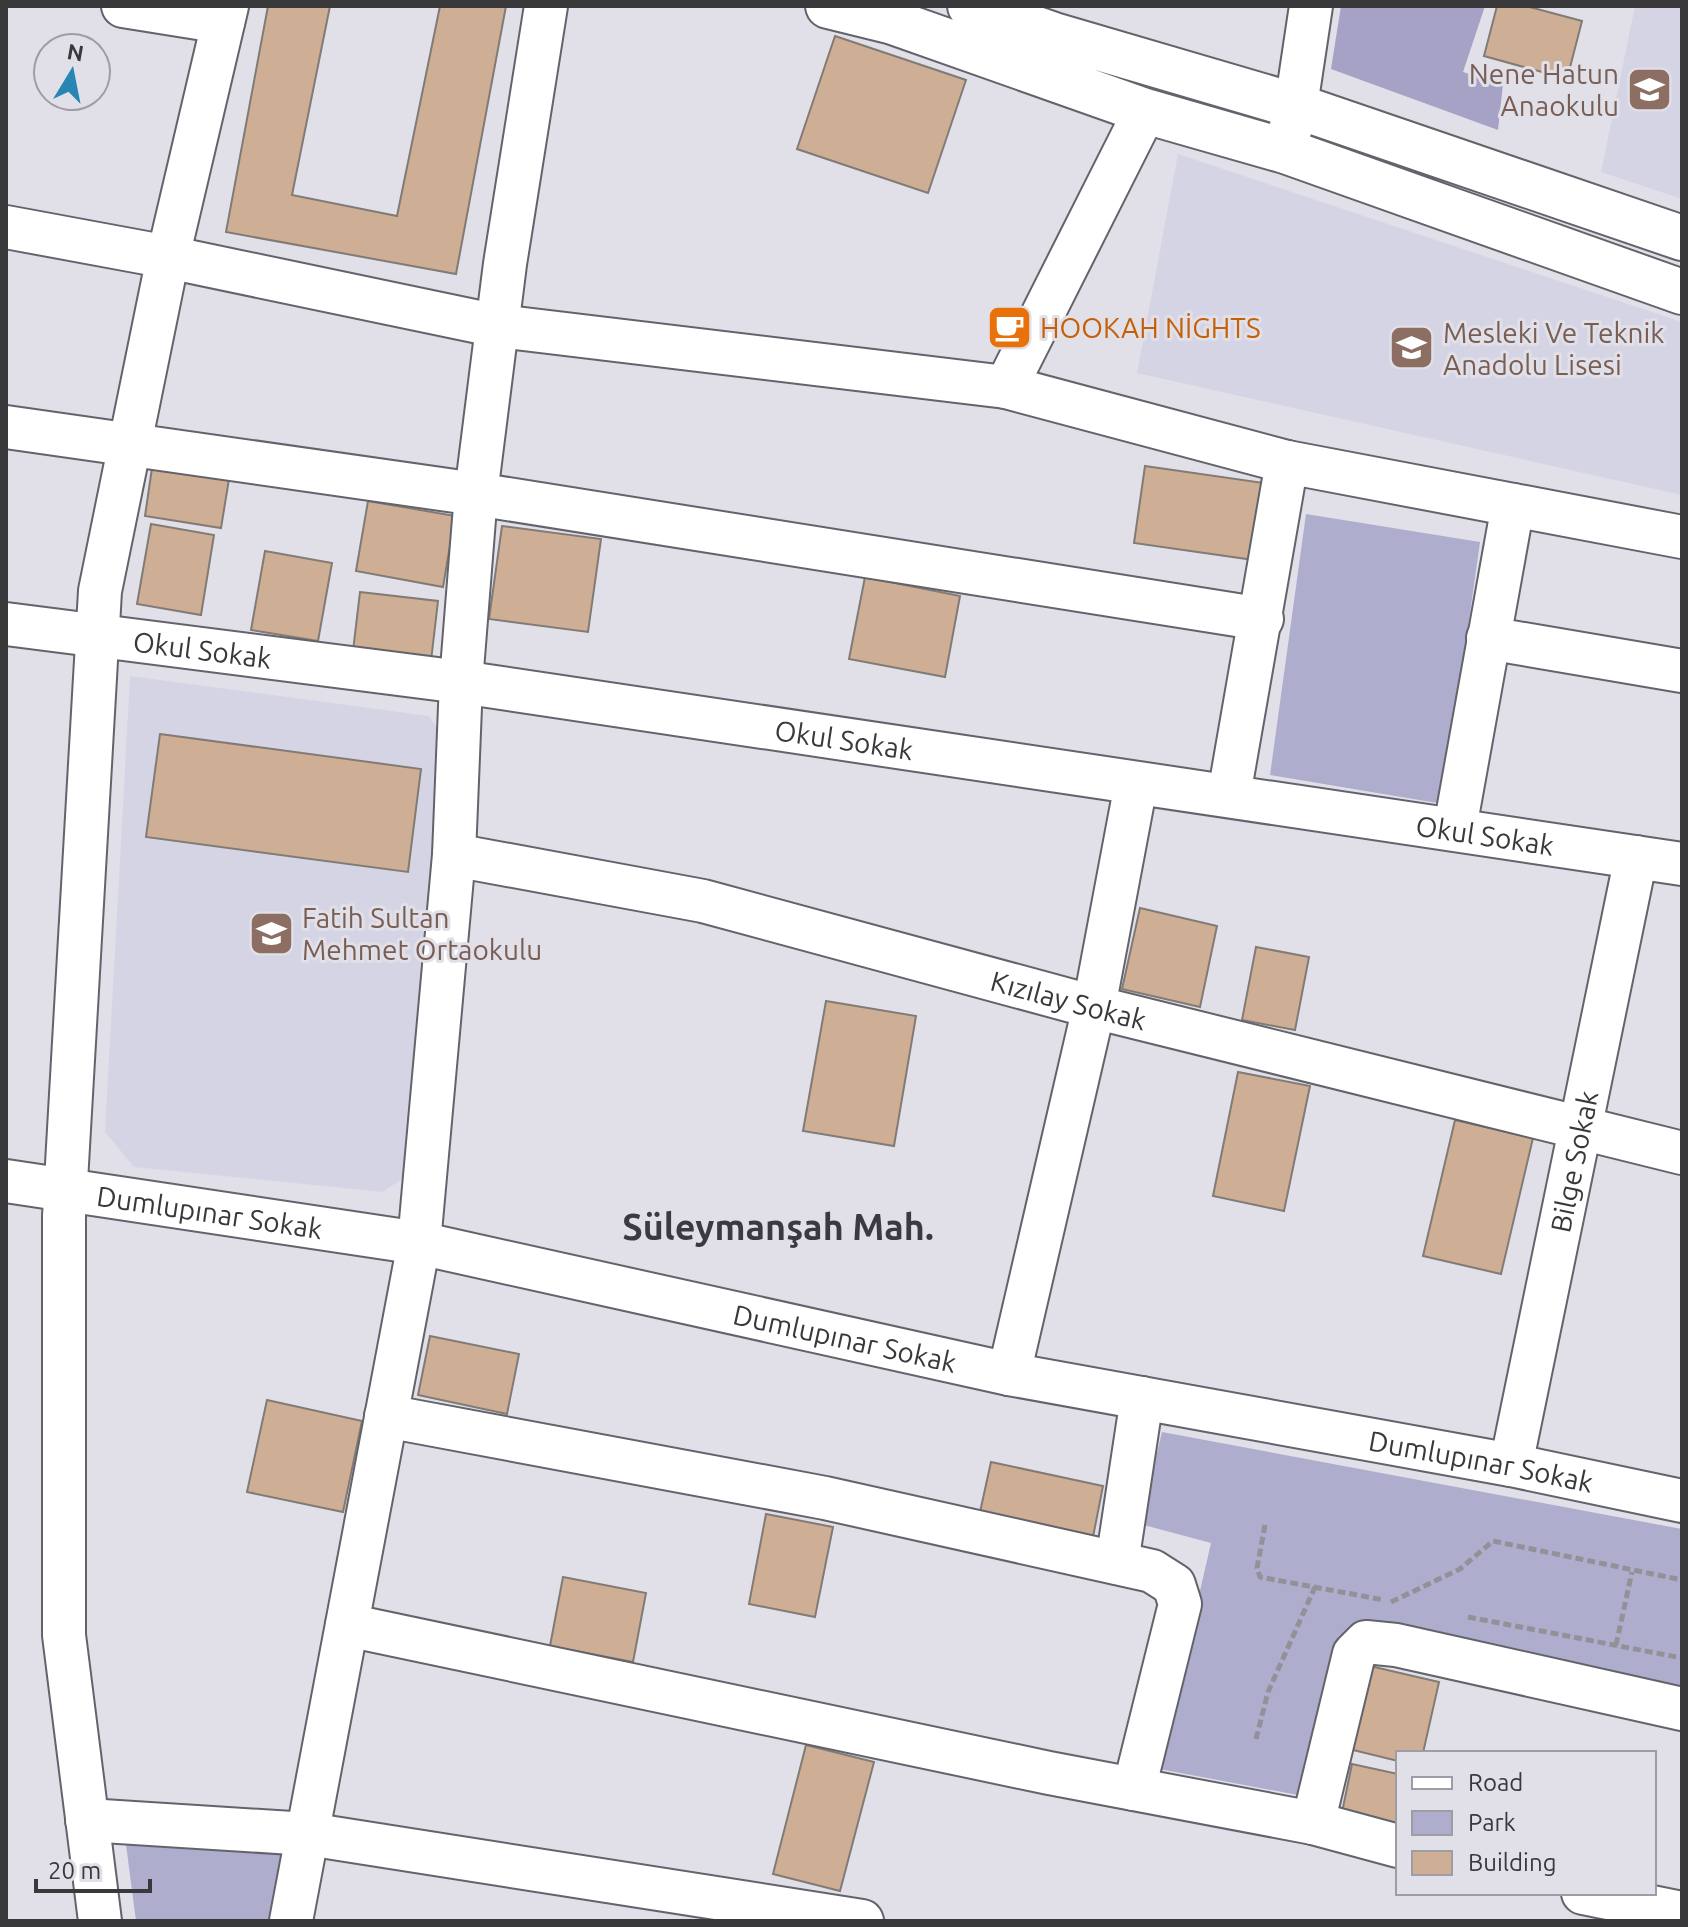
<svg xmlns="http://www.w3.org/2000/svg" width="1688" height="1927" font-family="Ubuntu,sans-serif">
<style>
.built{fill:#d5d4e4}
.green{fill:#afadce}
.forest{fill:#a5a2c5}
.building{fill:#ceaf95;stroke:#827b75;stroke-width:2}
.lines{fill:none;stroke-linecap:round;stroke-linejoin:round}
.street-casing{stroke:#63636b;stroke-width:46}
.secondary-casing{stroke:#63636b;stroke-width:48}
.path{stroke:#929197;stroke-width:5;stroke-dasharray:8 4;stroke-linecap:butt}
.street{stroke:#fff;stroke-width:42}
.secondary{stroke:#fff;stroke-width:44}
.labels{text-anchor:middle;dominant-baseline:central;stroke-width:6;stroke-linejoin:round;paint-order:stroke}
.education-label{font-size:28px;fill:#785e54;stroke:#e1e0e9;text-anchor:start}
.food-label{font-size:28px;fill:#c56008;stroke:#e1e0e9;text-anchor:start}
.street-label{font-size:28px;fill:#39393c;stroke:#e1e0e9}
.district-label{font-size:36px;font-weight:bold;fill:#3a3a40;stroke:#e1e0e9}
</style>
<rect width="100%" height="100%" fill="#e1e0e9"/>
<path class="built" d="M1635,6H1682V199L1601,172Z
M1178,154L1682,322V495L1137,373Z
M130,676L429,716L442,735L406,1176L383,1192L134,1167L105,1132Z"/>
<path class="green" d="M1306,514L1480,542L1443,804L1270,775Z
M1162,1432L1682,1529V1689L1362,1622L1339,1637L1298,1795L1159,1769L1211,1543L1140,1524Z
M125,1837L287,1851L275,1921H136Z"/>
<path class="forest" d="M1341,6H1485L1463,72L1503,84L1498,130L1331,69Z"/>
<path class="building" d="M268,6H330L292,195L397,216L440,6H506L456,274L226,232Z
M1497,6H1526L1582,21L1567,79L1484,56Z
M835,36L966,80L928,193L797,149Z
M1145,466L1264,483L1254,560L1134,543Z
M152,468L229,479L221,528L145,516Z
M368,501L455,516L443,587L356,571Z
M151,524L214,535L201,615L137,604Z
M502,526L601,539L588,632L489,619Z
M265,551L332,563L318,641L251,630Z
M865,577L960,596L945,677L849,659Z
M360,592L438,601L431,661L353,651Z
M160,734L421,769L408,872L146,837Z
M1140,908L1217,926L1200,1007L1122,989Z
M1256,947L1309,957L1295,1030L1242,1020Z
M826,1001L916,1016L894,1146L803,1131Z
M1238,1072L1310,1086L1284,1211L1213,1196Z
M1455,1120L1533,1138L1501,1274L1423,1256Z
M430,1336L519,1354L507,1414L418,1395Z
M267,1400L362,1421L343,1512L247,1492Z
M991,1462L1103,1486L1093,1537L980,1512Z
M766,1514L833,1527L815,1617L749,1604Z
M563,1577L646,1593L633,1662L550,1646Z
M1370,1666L1439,1682L1423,1753H1398V1761L1349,1749Z
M806,1745L874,1762L840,1891L773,1874Z
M1352,1764L1398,1774V1830L1341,1817Z"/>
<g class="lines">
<defs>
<g id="street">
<path d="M123,6L223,22"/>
<path d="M1285,151L1296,106L1311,6"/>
<path d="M6,227L168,257L498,326L1006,387L1287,462L1682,537"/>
<path d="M1006,387L1145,111"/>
<path d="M6,427L476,494L1262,619"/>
<path id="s1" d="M6,624L461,682L1682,864"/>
<path d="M1488,638L1682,671"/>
<path d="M1229,795L1287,462"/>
<path d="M1455,828L1513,505"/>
<path id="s2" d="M454,855L703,901L1094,1007L1682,1153"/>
<path id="s3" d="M6,1181L419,1243L1009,1374L1511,1465L1682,1501"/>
<path d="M1009,1374L1094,1007L1136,784"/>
<path d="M386,1416L825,1498L1152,1571L1174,1585L1180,1604L1134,1789"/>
<path id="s4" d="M1511,1465L1636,857"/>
<path d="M1117,1563L1142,1398"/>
<path d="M347,1625L1049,1773L1313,1823L1398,1846"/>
<path d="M87,1820L308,1834L862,1921"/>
<path d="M1313,1823L1354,1654L1366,1642L1396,1645L1682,1709"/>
<path d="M1583,1893L1682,1913"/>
<path d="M100,1921L64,1635V1216L100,591L168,257L227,6"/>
<path d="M291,1921L419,1243L454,855L461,682L476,494L505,264L546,6"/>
</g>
<path id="secondary" d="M828,6L893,22L1145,111L1285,151L1682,292
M970,6L1054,35L1296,106L1682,238"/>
</defs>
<use href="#street" class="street-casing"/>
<use href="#secondary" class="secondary-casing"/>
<path class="path" d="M1265,1525L1257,1568L1260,1577L1384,1600
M1391,1602L1460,1569L1493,1541L1682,1580
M1468,1617L1682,1658
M1616,1645L1632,1572
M1256,1739L1268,1692L1315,1587"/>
<use href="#street" class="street"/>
<use href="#secondary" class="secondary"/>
</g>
<defs>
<symbol id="school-square" viewBox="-11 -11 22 22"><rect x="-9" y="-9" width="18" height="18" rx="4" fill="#8d6e63" stroke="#e1e0e9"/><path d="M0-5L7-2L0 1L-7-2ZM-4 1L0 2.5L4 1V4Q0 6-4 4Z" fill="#fff"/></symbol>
<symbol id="cafe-square" viewBox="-11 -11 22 22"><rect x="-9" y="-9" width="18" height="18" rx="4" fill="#e8710a" stroke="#e1e0e9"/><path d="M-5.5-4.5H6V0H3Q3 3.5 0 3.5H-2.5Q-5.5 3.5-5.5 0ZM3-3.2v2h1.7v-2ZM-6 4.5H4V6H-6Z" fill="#fff"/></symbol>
</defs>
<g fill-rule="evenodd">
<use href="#school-square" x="1624" y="64" width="51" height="51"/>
<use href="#cafe-square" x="984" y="302" width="51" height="51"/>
<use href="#school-square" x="1386" y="322" width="51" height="51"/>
<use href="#school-square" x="246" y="908" width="51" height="51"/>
</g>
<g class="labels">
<g class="education-label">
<text x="1619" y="73" text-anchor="end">Nene Hatun<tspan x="1619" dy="32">Anaokulu</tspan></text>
<text x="1443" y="332">Mesleki Ve Teknik<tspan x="1443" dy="32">Anadolu Lisesi</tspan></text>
<text x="302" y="917">Fatih Sultan<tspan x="302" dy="32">Mehmet Ortaokulu</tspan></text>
</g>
<g class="food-label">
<text x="1040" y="327">HOOKAH NİGHTS</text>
</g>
<g class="street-label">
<text stroke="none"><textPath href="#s1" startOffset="198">Okul Sokak</textPath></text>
<text stroke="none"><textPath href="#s1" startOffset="846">Okul Sokak</textPath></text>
<text stroke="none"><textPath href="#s1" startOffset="1494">Okul Sokak</textPath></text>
<text stroke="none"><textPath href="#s2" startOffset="632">Kızılay Sokak</textPath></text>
<text stroke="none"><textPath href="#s4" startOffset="310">Bilge Sokak</textPath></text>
<text stroke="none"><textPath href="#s3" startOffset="206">Dumlupınar Sokak</textPath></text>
<text stroke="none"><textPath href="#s3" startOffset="854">Dumlupınar Sokak</textPath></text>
<text stroke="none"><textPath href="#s3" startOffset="1502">Dumlupınar Sokak</textPath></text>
</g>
<g class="district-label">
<text x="778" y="1226">Süleymanşah Mah.</text>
</g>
</g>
<rect width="1688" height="1927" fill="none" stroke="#39393c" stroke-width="16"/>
<rect x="1396" y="1751" width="260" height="144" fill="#e1e0e9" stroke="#9e9da4" stroke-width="2"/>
<rect x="1412" y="1777" width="40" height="12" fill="#ffffff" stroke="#9e9da4" stroke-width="2"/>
<text x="1468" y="1791" font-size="24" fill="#39393c">Road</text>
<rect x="1412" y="1811" width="40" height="24" fill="#afadce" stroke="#9e9da4" stroke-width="2"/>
<text x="1468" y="1831" font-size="24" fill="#39393c">Park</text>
<rect x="1412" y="1851" width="40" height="24" fill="#ceaf95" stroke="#9e9da4" stroke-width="2"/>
<text x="1468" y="1871" font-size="24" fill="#39393c">Building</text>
<g transform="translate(72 72) rotate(10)"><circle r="38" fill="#e1e0e9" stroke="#9e9da4" stroke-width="2"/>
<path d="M0-6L14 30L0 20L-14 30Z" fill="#2786b2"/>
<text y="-12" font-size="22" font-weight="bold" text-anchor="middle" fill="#39393c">N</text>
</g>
<path d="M36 1879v12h114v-12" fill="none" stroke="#39393c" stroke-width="4"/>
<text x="48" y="1879" font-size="24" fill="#39393c" stroke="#e1e0e9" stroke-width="6" paint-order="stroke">20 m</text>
</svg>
